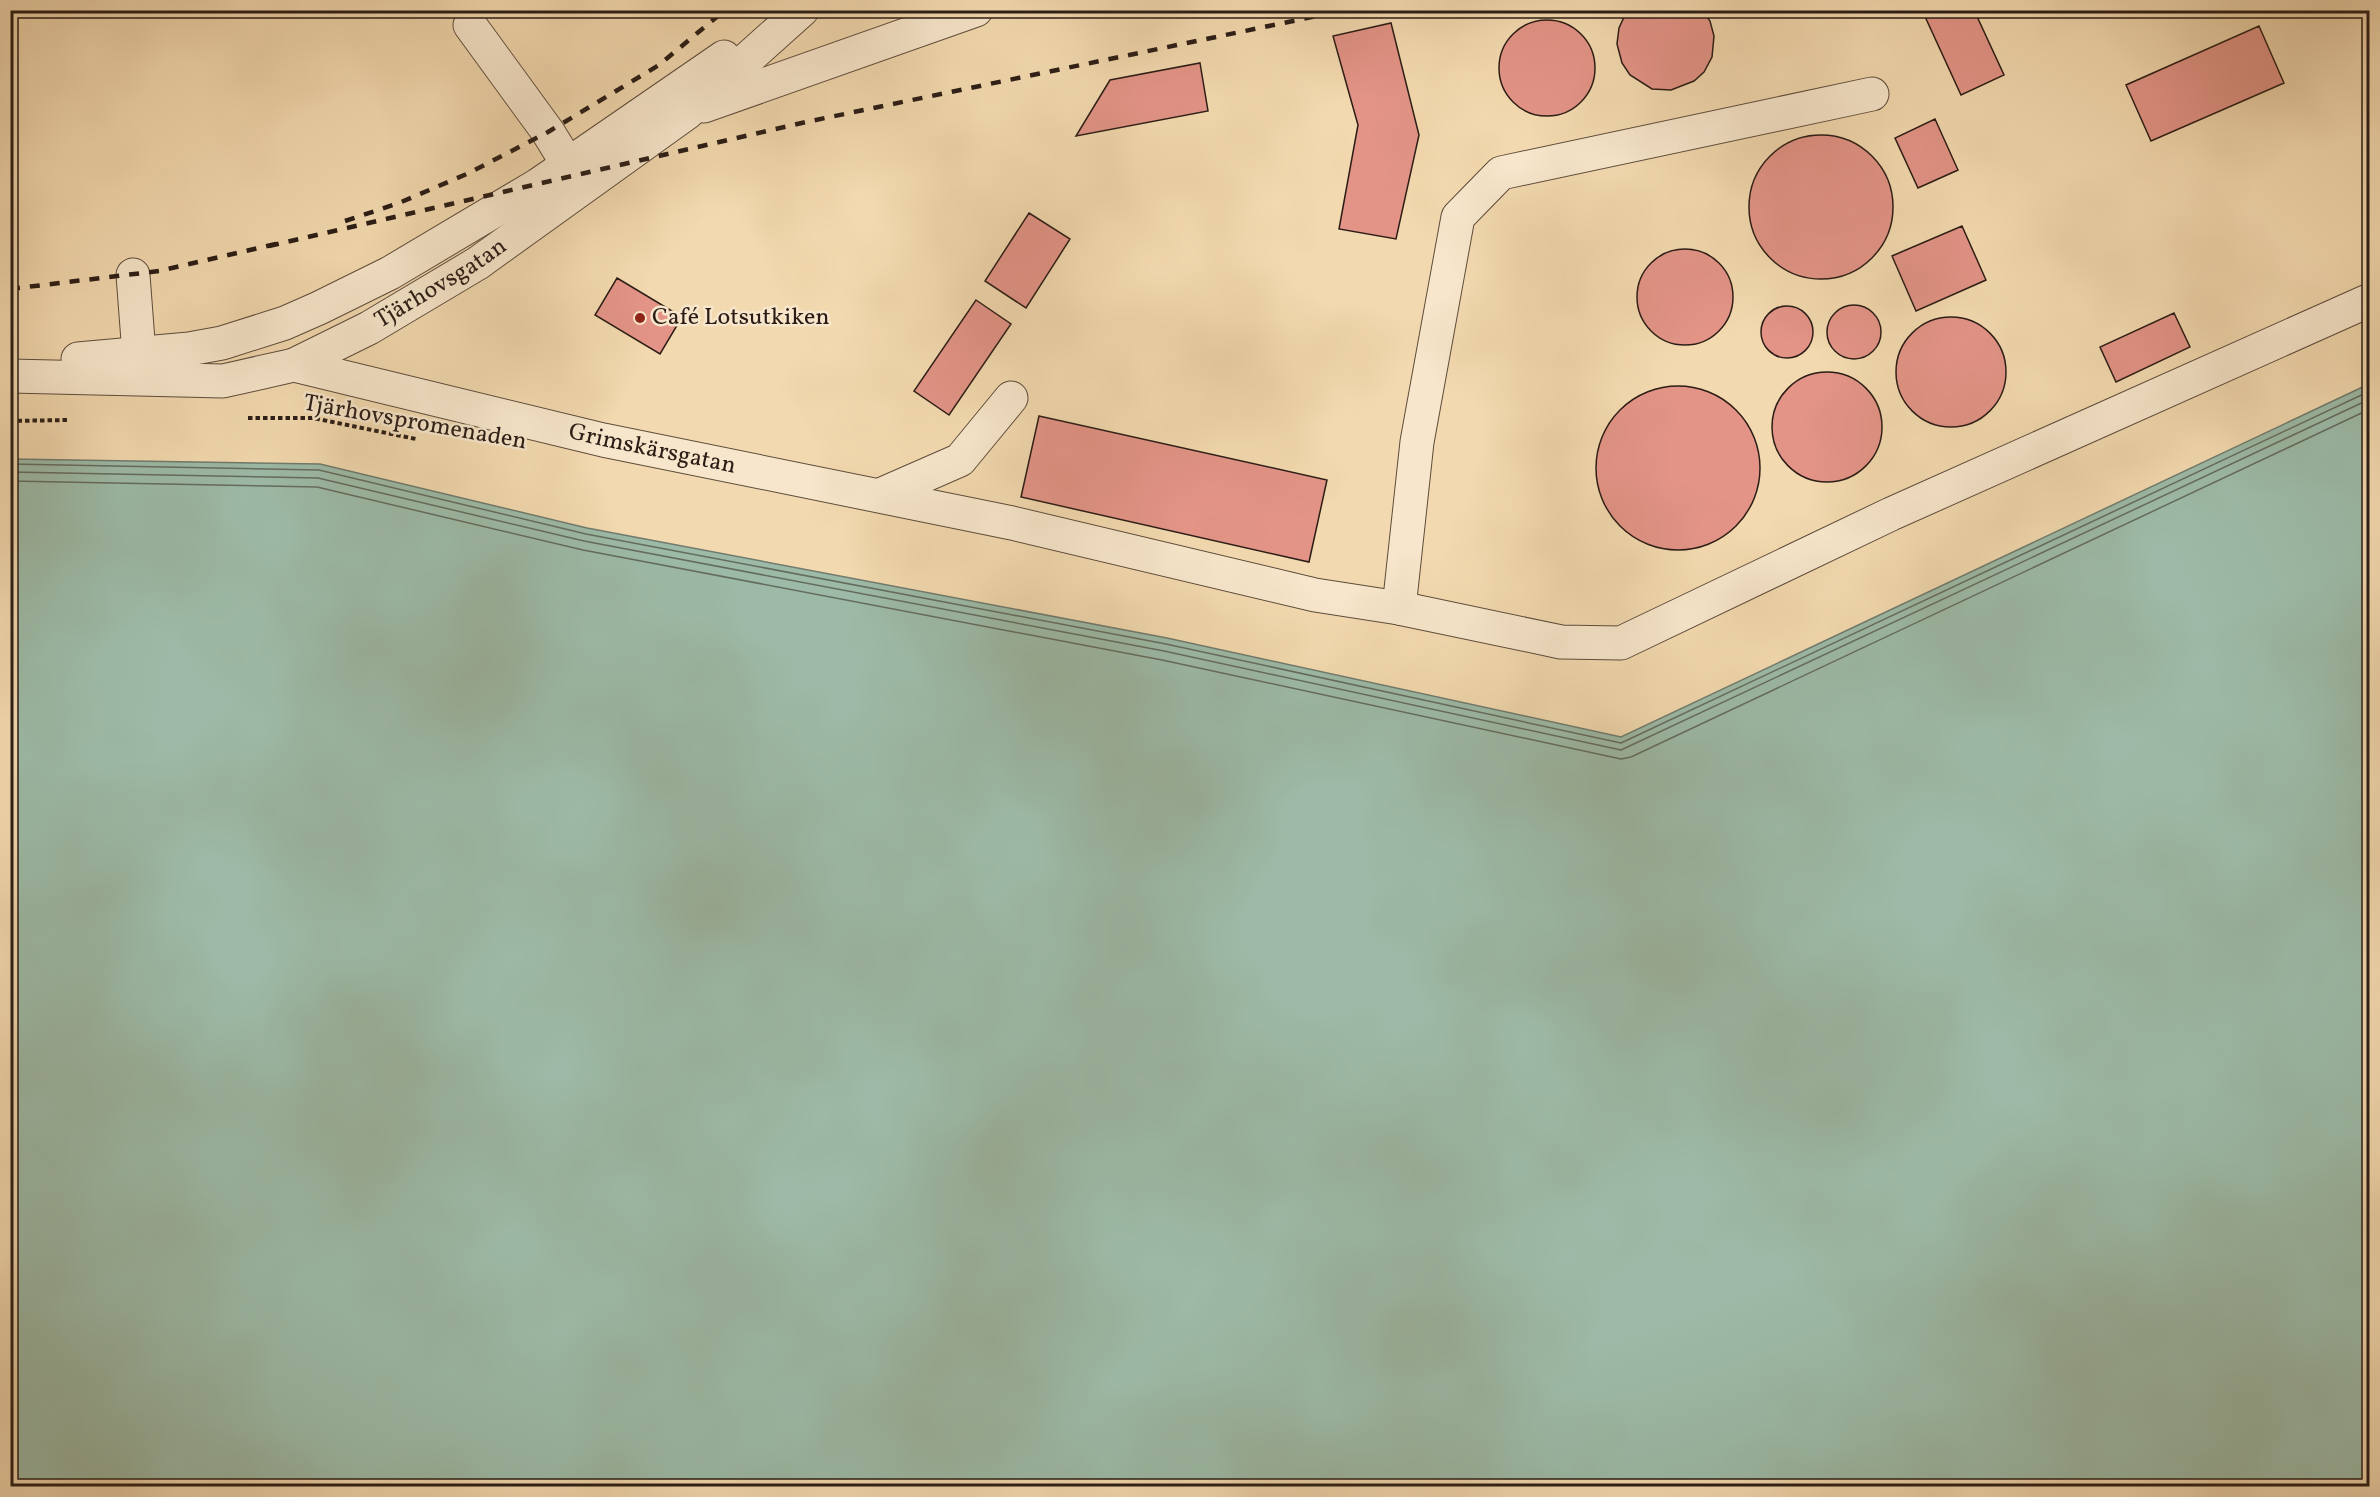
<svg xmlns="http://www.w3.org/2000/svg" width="2380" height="1497" font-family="Vollkorn,serif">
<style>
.water{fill:#9cbaa7;stroke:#6f7b6d;stroke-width:1.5}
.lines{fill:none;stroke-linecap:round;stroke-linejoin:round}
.shore{stroke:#646c5e;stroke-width:1.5}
.building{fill:#e39487;stroke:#2b1d16;stroke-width:1.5}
.minor-casing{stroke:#5d4c3c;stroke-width:35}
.path{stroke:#2b1d16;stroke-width:4;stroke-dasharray:4.5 3;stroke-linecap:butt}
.minor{stroke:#f7e6cb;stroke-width:33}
.rail{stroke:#2b1d16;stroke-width:4.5;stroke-dasharray:10 10;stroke-linecap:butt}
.poi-dot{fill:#8f2418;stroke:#f7e6cb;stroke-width:2}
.labels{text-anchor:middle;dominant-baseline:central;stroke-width:5;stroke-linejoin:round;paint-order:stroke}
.street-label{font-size:24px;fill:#2b1d16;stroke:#f7e6cb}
.poi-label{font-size:24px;fill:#2b1d16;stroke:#f7e6cb;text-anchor:start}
</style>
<rect width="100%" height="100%" fill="#f3d9af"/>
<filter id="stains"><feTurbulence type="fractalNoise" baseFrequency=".00333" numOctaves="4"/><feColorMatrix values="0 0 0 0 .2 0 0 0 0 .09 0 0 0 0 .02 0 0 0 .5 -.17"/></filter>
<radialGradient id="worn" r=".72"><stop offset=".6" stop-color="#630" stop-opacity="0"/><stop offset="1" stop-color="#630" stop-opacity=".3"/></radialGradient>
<path class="water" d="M2369,384V1486H11V459L320,464L587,528L1167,638L1621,737Z"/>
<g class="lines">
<path class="shore" d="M10,464L319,470L586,534L1166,644L1621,743L2370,391
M10,472L318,478L584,541L1164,651L1621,750L2370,399
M10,481L317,487L583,550L1162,660L1621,759L1631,757L2370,409"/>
</g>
<path class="building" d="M1630,10H1702L1710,21L1714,36L1712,57L1704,72L1694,81L1671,90L1652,89L1630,75L1622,63L1617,44L1619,28L1625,15Z
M1922,10H1974L2004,75L1961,95Z
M1499 68a48 48 0 1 1 96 0a48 48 0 1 1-96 0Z
M1391,23L1419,135L1396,239L1339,229L1358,125L1333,36Z
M2259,26L2284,83L2151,141L2126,85Z
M1200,63L1208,111L1076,136L1110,80Z
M1935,119L1958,170L1918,188L1895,138Z
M1749 207a72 72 0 1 1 144 0a72 72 0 1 1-144 0Z
M1029,213L1070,239L1026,308L985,281Z
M1962,226L1986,280L1916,311L1892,256Z
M1637 297a48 48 0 1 1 96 0a48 48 0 1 1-96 0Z
M617,278L682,317L660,354L595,315Z
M976,300L1011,324L949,415L914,391Z
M1827 332a27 27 0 1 1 54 0a27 27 0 1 1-54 0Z
M1761 332a26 26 0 1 1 52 0a26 26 0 1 1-52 0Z
M2174,313L2190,347L2116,382L2100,347Z
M1896 372a55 55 0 1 1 110 0a55 55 0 1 1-110 0Z
M1772 427a55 55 0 1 1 110 0a55 55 0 1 1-110 0Z
M1596 468a82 82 0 1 1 164 0a82 82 0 1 1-164 0Z
M1039,416L1327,480L1309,562L1021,497Z"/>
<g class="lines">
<defs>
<g id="minor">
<path d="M470,25L548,132L580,184"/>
<path d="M704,106L976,10"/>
<path d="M133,275L139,354"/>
<path d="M78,359L189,349L222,343L285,323L319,308L390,273L538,185L724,57"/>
<path id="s1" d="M294,365L603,440L1012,523L1315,595L1399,608L1561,642L1621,643L1891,514L2370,300"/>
<path id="s2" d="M10,376L223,381L294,365L369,328L478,263L688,112L802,10"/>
<path d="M880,495L960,460L1011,398"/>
<path d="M1399,608L1417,442L1458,217L1501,173L1872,94"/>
</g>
</defs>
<use href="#minor" class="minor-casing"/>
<path class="path" d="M248,418H313L416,439
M10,421L67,420"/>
<use href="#minor" class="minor"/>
<path class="rail" d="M345,221L399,203L469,173L548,132L659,65L725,10
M269,246L806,122L1346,10
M10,289L159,271L276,244"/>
</g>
<circle class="poi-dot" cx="640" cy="318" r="6"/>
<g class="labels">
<g class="street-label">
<text stroke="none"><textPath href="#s2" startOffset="454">Tjärhovsgatan</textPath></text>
<text transform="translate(415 423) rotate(10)">Tjärhovspromenaden</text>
<text stroke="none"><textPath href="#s1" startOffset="368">Grimskärsgatan</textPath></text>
</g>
<g class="poi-label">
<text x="652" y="318">Café Lotsutkiken</text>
</g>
</g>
<rect width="2380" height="1497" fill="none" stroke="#f3d9af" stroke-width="36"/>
<rect x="12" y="12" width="2356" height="1473" fill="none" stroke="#2b1d16" stroke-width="3"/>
<rect x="18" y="18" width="2344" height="1461" fill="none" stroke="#2b1d16" stroke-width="1.5"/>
<rect width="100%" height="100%" filter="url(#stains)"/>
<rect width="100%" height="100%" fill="url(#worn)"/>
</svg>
